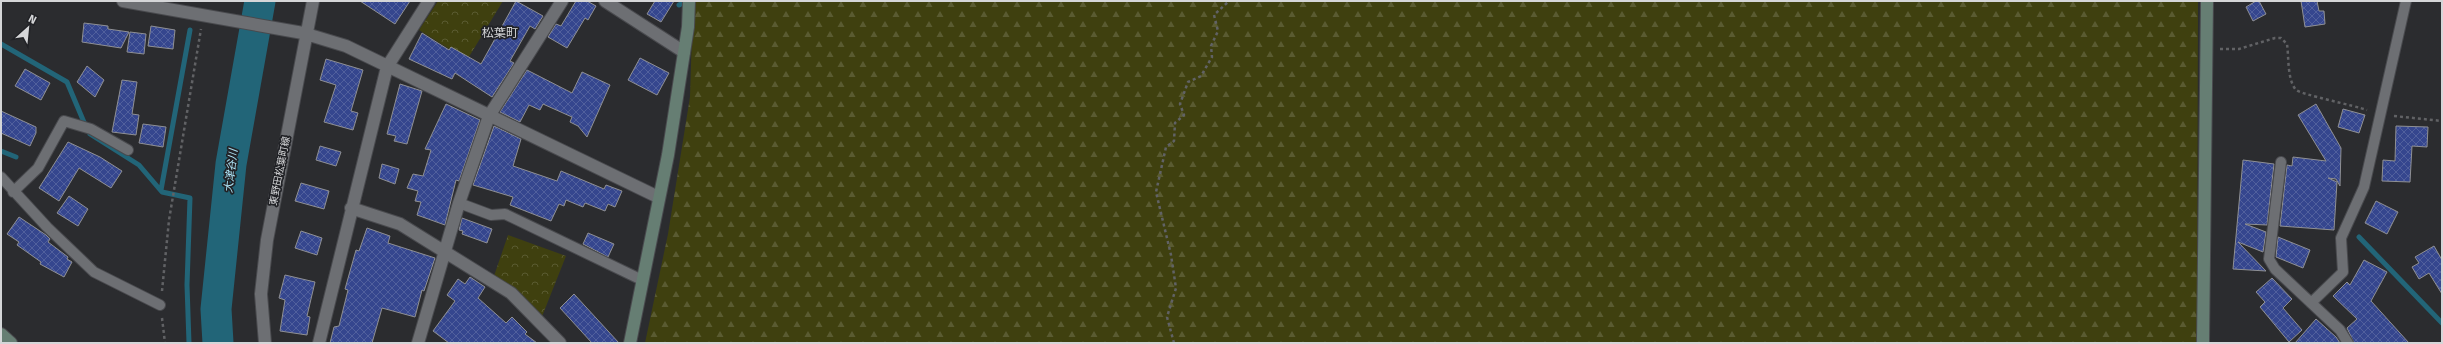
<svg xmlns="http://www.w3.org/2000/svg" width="2443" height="344" font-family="'Fira Sans','Noto Sans JP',sans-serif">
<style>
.forest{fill:url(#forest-firs)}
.park{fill:url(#park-crowns)}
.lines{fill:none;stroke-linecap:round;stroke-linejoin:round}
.stream{stroke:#226578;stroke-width:5}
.river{stroke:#226578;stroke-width:31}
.building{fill:url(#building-cross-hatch);stroke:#8f9094}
.lane-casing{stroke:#494a4e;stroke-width:12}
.street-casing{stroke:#494a4e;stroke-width:14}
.secondary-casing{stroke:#494a4e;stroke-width:14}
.path{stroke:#616265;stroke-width:2.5;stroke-dasharray:3 3;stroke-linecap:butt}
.lane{stroke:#6d6f73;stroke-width:10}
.street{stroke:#6d6f73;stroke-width:12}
.secondary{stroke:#667e73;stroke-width:12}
.labels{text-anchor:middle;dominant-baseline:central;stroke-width:3.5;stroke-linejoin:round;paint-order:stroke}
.street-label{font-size:10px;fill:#d5d6d8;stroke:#212226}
.water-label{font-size:11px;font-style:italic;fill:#ade2f4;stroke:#212226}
.quarter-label{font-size:12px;fill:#d5d6d8;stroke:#212226}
</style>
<defs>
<pattern id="forest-firs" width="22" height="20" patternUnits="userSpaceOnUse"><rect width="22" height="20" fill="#3f400f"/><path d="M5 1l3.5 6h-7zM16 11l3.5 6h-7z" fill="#5a5b31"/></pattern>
<pattern id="park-crowns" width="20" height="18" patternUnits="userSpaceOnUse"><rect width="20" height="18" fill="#3f400f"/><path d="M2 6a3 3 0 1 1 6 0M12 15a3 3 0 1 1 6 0" fill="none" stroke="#5a5b31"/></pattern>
<pattern id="building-cross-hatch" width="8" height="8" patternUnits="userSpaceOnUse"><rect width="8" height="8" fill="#35468e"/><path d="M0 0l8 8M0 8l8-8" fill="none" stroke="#51609d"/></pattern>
</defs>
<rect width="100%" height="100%" fill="#2b2c2f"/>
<path class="forest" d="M693,1H2198L2197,343H645L668,234L690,97Z"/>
<path class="park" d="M438,1H503L467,60L419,30Z
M508,235L566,256L541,319L494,276Z"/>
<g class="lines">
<path class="stream" d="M679,5L686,1
M1,44L67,82L86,127
M90,134L139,165L162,192L190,198L187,285L189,343
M1,151L16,157
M161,190L190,30
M2359,237L2442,323"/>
<path class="river" d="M218,343L216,309L231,164L260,1"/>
</g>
<path class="building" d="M360,1H410L395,24Z
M516,1L543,16L535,29L530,26L510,61L514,63L492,97L455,73L452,79L409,59L422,33L449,50L451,47L481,64Z
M576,1H587L596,6L588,20L585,18L567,48L548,37L556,24L561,26Z
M655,1H674L661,22L647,14Z
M2256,1H2259L2266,14L2253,21L2246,7Z
M2301,1H2317L2319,11H2324L2325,24L2305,27Z
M84,23L108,26V29L129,32L121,48L82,42Z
M151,26L175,30L173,49L148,46Z
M130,32L146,34L144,54L127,52Z
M640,58L669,73L657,95L628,80Z
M326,59L363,70L351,111L358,113L353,130L324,122L336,85L320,80Z
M87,66L104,80L95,97L77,82Z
M25,69L50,83L41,100L15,86Z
M527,70L572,93L582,72L610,85L587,137L578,126L570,122L572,117L543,104L540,110L529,105L520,122L500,112Z
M122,80L137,82L132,114L139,115L136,135L112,132Z
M400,84L422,91L407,144L394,141L396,136L387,134Z
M446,104L480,120L459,181L456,180L445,225L417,215L421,202L415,201L418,191L407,188L413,174L423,176L431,150L425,149Z
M2316,104L2341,148L2340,186L2336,179L2328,178L2337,182L2334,230L2280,226L2287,165L2292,166L2293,157L2326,161L2298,115Z
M2343,109L2365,115L2359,133L2338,127Z
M1,111L36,127V133L30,146L1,133Z
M143,124L166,127L163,147L139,143Z
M494,126L521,139L513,166L557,181L561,171L604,189L606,185L622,191L615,207L608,204L605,211L585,203L583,207L566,200L564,206L559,204L551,221L510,205L513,197L473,185Z
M2396,126L2428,127L2427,147L2412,146L2410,182L2382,181L2383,160L2395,161Z
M68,142L100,157L122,171L111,188L79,168L59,201L39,188Z
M320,146L341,152L336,166L316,160Z
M2243,160L2274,164L2267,225L2245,224L2266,232L2263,252L2238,242L2266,271L2233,269Z
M382,164L399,169L395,184L379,178Z
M301,183L329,191L324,209L295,201Z
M69,196L88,209L78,226L57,213Z
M2376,201L2398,212L2387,234L2365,223Z
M19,217L46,235L50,239L48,242L68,257L67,259L72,262L64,277L40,264L41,262L17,245L19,242L7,234Z
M462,218L492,229L487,243L462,234L463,231L459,230Z
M367,228L390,236L388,243L435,258L424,291L422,290L415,317L382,308L372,343H330L334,327L339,326L348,290L345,289L356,250L359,251Z
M301,231L322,238L317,255L295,248Z
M588,233L614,244L608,257L583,244Z
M2278,237L2310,250L2303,268L2276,257Z
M2434,246L2442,260V294L2429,273L2419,279L2412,267L2419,263L2415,257Z
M2364,260L2387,272L2371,301L2409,343H2354L2347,328L2357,319L2333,296L2347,282L2350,285Z
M285,275L315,282L307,316L310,317L307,335L280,331L285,300L279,298Z
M470,277L485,287L478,298L506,323L512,317L527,332L525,334L537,343H449L433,331L455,301L447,295L458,279L465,284Z
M2272,278L2292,299L2283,308L2302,330L2289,342L2260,307L2265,302L2256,292Z
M574,294L619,343H592L560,308Z
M2316,319L2336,337L2340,343H2295Z"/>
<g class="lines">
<defs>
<path id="lane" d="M2281,162L2269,259L2275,269L2340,330L2348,343
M1,177L47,227L94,272L160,305
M13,192L38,168L64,121L91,129L128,150
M459,203L491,215L505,214L642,280
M2311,303L2343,272L2341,238L2364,187L2406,1"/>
<path id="street" d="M123,1L303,33L346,46L658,197
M605,1L684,52
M351,208L400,224L511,293L560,343
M265,343L261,294L267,240L313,1
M319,343L387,67L429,1
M418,343L459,203L489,116L562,1"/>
<path id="secondary" d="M1,334L11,343
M630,343L668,155L688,27L689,1
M2203,343L2207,1"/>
</defs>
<use href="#lane" class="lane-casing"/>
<use href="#street" class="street-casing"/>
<use href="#secondary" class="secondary-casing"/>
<path class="path" d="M2220,49H2239L2275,38H2281L2287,44C2289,58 2287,79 2296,90C2300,94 2356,106 2367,110
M2394,116L2442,121
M162,291L169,220L201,29
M162,318L165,343
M1174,343L1167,317L1176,288L1171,255L1156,192L1166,147L1174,141L1175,123L1184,115L1180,104L1188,82L1201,76L1212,57L1211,46L1218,31L1214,15L1229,1"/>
<use href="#lane" class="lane"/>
<use href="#street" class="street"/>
<use href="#secondary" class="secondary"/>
</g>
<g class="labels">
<g class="street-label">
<text transform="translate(280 171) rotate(-79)">東野田松葉町線</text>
</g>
<g class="water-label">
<text transform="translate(231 171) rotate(-83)">大津谷川</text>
</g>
<g class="quarter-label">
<text x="500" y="33">松葉町</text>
</g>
</g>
<rect width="2443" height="344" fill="none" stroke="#d5d6d8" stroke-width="4"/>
<g transform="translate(28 28) rotate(27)" stroke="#212226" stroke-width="3" paint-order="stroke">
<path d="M0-3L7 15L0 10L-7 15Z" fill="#d5d6d8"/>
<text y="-6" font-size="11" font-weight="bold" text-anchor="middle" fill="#d5d6d8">N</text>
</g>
</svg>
